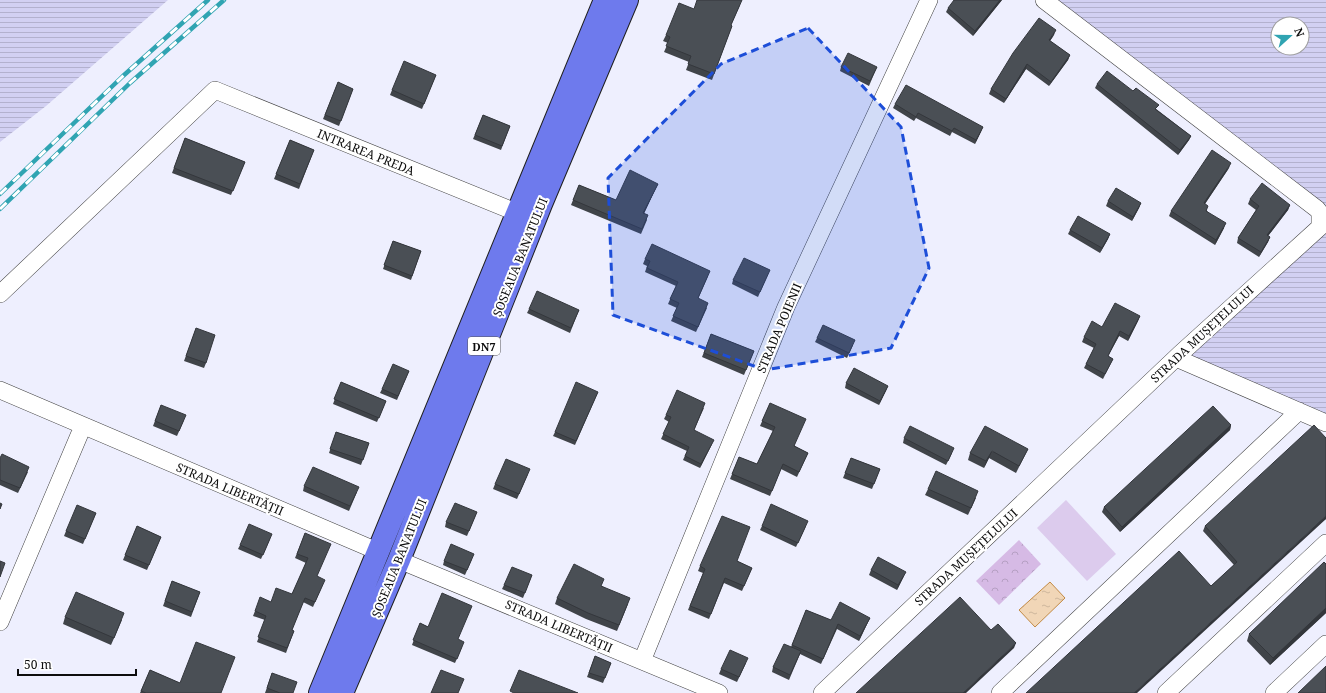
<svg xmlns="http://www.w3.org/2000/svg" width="1326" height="693" font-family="'Noto Serif',serif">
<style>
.farmland{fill:url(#farmland-rules);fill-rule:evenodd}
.park{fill:url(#park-crowns)}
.pitch{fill:#dccbed}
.water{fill:url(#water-ripples);stroke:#c28a44}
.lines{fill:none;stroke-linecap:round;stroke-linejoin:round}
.minor-casing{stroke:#404040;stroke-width:18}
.primary-casing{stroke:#1e1e1e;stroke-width:24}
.minor{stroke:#fff;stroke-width:17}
.primary{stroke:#6e7aed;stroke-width:22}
.rail-casing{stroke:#30a4b2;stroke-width:4.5}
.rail{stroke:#fff;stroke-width:3;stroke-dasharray:9;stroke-linecap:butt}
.wall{fill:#404449}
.shaded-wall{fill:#34373c}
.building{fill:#4a4f55;stroke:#34373c}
.marked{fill:#1d4ed8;fill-opacity:0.2;stroke:#1d4ed8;stroke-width:3;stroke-dasharray:8 5;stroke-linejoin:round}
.labels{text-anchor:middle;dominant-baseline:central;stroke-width:4;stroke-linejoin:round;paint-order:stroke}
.shield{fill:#fff;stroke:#565656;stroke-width:1}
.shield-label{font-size:11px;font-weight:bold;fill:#0d0d0d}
.street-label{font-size:12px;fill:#0d0d0d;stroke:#fff}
</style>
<defs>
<pattern id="farmland-rules" width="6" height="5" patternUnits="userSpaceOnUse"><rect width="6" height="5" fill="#d2d0f2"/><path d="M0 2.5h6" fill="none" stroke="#b3b1ce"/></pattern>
<pattern id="park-crowns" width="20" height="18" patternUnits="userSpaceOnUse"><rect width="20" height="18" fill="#d6bae5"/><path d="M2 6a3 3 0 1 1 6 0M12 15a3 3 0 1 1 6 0" fill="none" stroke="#b69fc3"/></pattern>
<pattern id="water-ripples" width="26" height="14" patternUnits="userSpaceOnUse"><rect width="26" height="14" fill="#f1d6b7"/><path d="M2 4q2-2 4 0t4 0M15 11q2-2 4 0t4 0" fill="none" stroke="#cdb69c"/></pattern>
</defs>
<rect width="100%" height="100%" fill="#eeeffe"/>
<path class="farmland" d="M0,0H168L46,106L0,142Z
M1053,0H1326V416L1180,354L1321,223ZM1278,24H1302V48H1278Z"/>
<path class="park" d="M1019,540L1041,564L999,605L976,581Z"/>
<path class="pitch" d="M1066,500L1116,554L1087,581L1037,528Z"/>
<path class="water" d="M1050,582L1065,598L1035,627L1019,610Z"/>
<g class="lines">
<defs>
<path id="minor" d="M0,294L215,90L518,213
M1176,358L1326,423
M0,390L377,551
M399,560L719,693
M0,622L83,426
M642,661L786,307L929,0
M822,693L1180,354L1320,227V213L1317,209L1044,0
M1000,693L1299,411
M1166,693L1326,543
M1274,693L1326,644"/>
<path id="primary" d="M320,693L605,0
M342,693L399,560L541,204L627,0"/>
</defs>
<use href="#minor" class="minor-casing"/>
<use href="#primary" class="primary-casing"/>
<use href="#minor" class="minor"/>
<use href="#primary" class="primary"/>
<defs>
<path id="rail" d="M0,194L123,76L208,0
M0,209L130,83L224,0"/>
</defs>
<use href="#rail" class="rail-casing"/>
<use href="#rail" class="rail"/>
</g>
<path class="wall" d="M1002,0L973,36L946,12L948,8Z
M740,5L731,25L732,26L712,80L686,70L689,62L664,52L668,43L663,41L666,35L694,9Z
M1054,35L1050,41L1070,55L1068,60L1049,86L1026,69L1004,103L989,94L991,89Z
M841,67H877L869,86L840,71Z
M436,75L422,109L390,95L392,90Z
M338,82L353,89L339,126L323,119Z
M1097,84L1133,91L1191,136L1189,140L1178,155L1095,88Z
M895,104L983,127L975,144L952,132L950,136L916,118L914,121L893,108Z
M483,115L510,126L501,150L473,139Z
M185,138L245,162L231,195L172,173Z
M290,140L314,150L299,189L274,179Z
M1229,168L1205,204L1207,211L1224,228L1215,245L1169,216L1171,211Z
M658,184L644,213L647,220L641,234L571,205L579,185L616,200Z
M1250,199L1290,205L1288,210L1268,236L1270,237L1268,242L1259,257L1237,243L1238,238L1256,210L1248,204Z
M1108,201L1141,203L1139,208L1132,221L1106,206Z
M1070,230L1110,234L1108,239L1100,253L1068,234Z
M393,241L421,251L411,280L383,269Z
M645,259L708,276L698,299L707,308L696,332L671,321L677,308L668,304L676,286L645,272L647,266L643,264Z
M768,274L758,297L732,284L733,280Z
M529,309L579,310L570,333L527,313Z
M1140,316L1138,321L1128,341L1119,336L1108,356L1113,359L1103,379L1084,368L1094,348L1082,342L1084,337L1102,327Z
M196,328L206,363L204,368L184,361Z
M711,334L754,351L744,375L702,357Z
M817,338L853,345L847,358L815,342Z
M409,371L397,400L380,393L382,389Z
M341,382L386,401L377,422L333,404Z
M846,383L888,386L879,405L845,388Z
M598,392L575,445L553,436L555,432Z
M770,403L795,446L808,453L797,477L781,469L770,496L730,479L739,457L757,464L773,431L760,426Z
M161,405L184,420L177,436L153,426Z
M704,408L694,430L712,444L700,468L683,460L687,451L661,439L669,422L664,419L666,415Z
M1231,425L1230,430L1120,532L1102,512L1104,507Z
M336,432L369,443L361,465L329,453Z
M904,438L952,453L946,465L903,443Z
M1028,449L1016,473L989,458L984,468L968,460L970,453Z
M0,458L28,472L18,493L0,485Z
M851,458L880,469L872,489L843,478Z
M528,474L517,499L493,489L495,484Z
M304,486L357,492L349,511L303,491Z
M928,489L976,498L968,515L925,495Z
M477,512L467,536L445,527L446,522Z
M96,513L83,544L64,536L66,531Z
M1326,519L1211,586L1234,565L1203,531L1205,526Z
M137,526L161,537L147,570L123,560Z
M762,526H806L796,547L760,530Z
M305,533L317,576L323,584L313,607L303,602L292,630L294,631L286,653L257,642L265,620L253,616L255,611L271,602L292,594L306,563L295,558Z
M270,539L261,559L238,549L240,545Z
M472,559L465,575L443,565L444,561Z
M737,561L752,568L742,591L724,583L709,619L688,610L703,573L698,571L700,566Z
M1326,564V613L1270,665L1247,641L1249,634Z
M871,570L904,576L897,590L869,575Z
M532,575L523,598L502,589L504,585Z
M172,581L200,592L191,617L163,606Z
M602,586L628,604L617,631L586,619L555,604L557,598Z
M806,610L831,620L870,618L868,622L859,641L837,629L821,664L800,654L789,680L772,672L773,667L791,647Z
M65,617L122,620L111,645L63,624Z
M420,623L458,640L462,647L455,663L412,645Z
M595,656L611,663L603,683L587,677Z
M746,663L737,682L719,674L721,669Z
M150,670L180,683L221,693H140Z
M272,673L293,693H265Z"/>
<path class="shaded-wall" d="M1000,0H1002L973,36L975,31Z
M1056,30L1054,35L1047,45L1049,40Z
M1070,55L1068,60L1049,86L1051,82Z
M1027,64L1026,69L1004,103L1006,99Z
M983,127L981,132L975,144L976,140Z
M1191,136L1189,140L1178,155L1180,150Z
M1231,163L1229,168L1202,208L1204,203Z
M658,184L656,188L642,218L643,213Z
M1141,203L1139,208L1132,221L1133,217Z
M1290,205L1288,210L1265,240L1267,235Z
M1226,223L1224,228L1215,245L1216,240Z
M1110,234L1108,239L1100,253L1102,248Z
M1270,237L1268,242L1259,257L1261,252Z
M1140,316L1138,321L1128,341L1129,336Z
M1120,331L1119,336L1106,360L1108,356Z
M888,386L886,391L879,405L880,401Z
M1231,425L1230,430L1120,532L1122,527Z
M714,440L700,468L701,464Z
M992,451L989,458L984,468L986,461Z
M1326,516V519L1137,693H1134Z
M906,572L897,590L898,585Z
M1326,608V613L1270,665L1273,658Z
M870,618L868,622L859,641L860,636Z
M1016,643L1014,648L966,693H963Z"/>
<path class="building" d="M697,0H742L731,25L732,26L714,74L688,64L691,56L666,46L670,37L666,35L679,3L694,9Z
M954,0H1000L975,31L948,8Z
M1039,18L1056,30L1049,40L1070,55L1051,82L1027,64L1006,99L991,89L1013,53Z
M848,53L877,67L870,81L841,67Z
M404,61L436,75L424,104L392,90Z
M1107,71L1133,91L1136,88L1159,105L1155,109L1191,136L1180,150L1097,84Z
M338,82L353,89L341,121L325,115Z
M906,85L983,127L976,140L954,128L952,131L918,113L916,117L895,104Z
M483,115L510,126L502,146L475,135Z
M185,138L245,162L233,191L174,168Z
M290,140L314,150L300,184L276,174Z
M1212,150L1231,163L1204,203L1208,206L1206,211L1226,223L1216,240L1171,211Z
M630,170L658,184L643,213L648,215L642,229L573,200L579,185L616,200Z
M1262,183L1290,205L1267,235L1270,237L1261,252L1238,238L1259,206L1250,199Z
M1116,188L1141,203L1133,217L1108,201Z
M1078,216L1110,234L1102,248L1070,230Z
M393,241L421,251L412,276L384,265Z
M652,244L710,271L698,298L708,303L698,327L673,316L679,303L670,299L678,282L647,268L650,261L645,259Z
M744,258L770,270L760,292L733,280Z
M537,291L579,310L571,328L529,309Z
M1115,303L1140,316L1129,336L1120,331L1108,356L1113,359L1105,374L1086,364L1096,344L1084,337L1092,321L1102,327Z
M823,325L855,340L849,353L817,338Z
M196,328L215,335L206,363L186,356Z
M711,334L754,351L746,370L704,353Z
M393,364L409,371L398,396L382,389Z
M854,368L888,386L880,401L846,383Z
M341,382L386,401L379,418L334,399Z
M576,382L598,392L576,441L555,432Z
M677,390L705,403L694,430L714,440L701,464L685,456L689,447L663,434L671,417L666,415Z
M770,403L806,419L794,446L808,453L799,472L783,464L772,491L732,474L739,457L757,464L775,427L762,421Z
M161,405L186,415L179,431L155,421Z
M1213,406L1231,425L1122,527L1104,507Z
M1314,425L1326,438V516L1134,693H1026L1179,551L1211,586L1237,562L1205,526Z
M910,426L954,448L948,461L904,438Z
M985,426L1028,449L1019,466L992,451L986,461L970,453Z
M336,432L369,443L363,460L330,449Z
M2,454L29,467L20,488L0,480V458Z
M851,458L880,469L874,484L845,473Z
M506,459L530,469L519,494L495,484Z
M313,467L359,487L350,506L304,486Z
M936,471L978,491L971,508L928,489Z
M0,503L2,504L0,509Z
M455,503L477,512L469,531L446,522Z
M771,504L808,521L798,543L762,526Z
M77,505L96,513L85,539L66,531Z
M722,516L750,527L737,561L752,568L744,586L725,578L711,614L690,606L705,569L700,566Z
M249,524L272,534L263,555L240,545Z
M137,526L161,537L149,565L125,555Z
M305,533L331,544L317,576L325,580L315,602L305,598L292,630L294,631L287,648L258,637L266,616L255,611L260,597L271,602L276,588L292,594L308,558L297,554Z
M451,544L474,554L467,570L444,561Z
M878,557L906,572L898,585L871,570Z
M0,561L5,563L0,577Z
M1324,562L1326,564V608L1273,658L1249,634Z
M574,564L604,579L601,586L630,598L619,625L588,613L557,598Z
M512,567L532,575L525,593L504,585Z
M172,581L200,592L192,612L165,601Z
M76,592L124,613L114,638L65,617Z
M442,593L472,606L458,639L464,642L457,659L413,640L420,623L428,627Z
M960,597L991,630L998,624L1016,643L963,693H856Z
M840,602L870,618L860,636L838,624L823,659L792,645L806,610L831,620Z
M196,642L235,657L221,693H146L141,691L150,670L180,683Z
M784,644L801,651L790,675L773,667Z
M730,650L748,658L739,677L721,669Z
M595,656L611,663L605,678L589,673Z
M1326,666V693H1298Z
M441,670L464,679L458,693H431Z
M519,670L578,693H514L510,691Z
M272,673L297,682L293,693H280L267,688Z"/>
<path class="marked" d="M808,28L901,127L929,268L891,348L765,370L613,315L608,178L721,64Z"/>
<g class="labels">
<rect class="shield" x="468" y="337" width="32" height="18" rx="3"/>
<g class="shield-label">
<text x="484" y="346">DN7</text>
</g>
<g class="street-label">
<text transform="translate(366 152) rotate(22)">INTRAREA PREDA</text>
<text transform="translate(520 257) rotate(-68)">ȘOSEAUA BANATULUI</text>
<text transform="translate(779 328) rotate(-67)">STRADA POIENII</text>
<text transform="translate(1202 334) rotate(-43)">STRADA MUȘEȚELULUI</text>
<text transform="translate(230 489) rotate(23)">STRADA LIBERTĂȚII</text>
<text transform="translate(966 557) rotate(-43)">STRADA MUȘEȚELULUI</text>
<text transform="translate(399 558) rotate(-68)">ȘOSEAUA BANATULUI</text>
<text transform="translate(559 626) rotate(23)">STRADA LIBERTĂȚII</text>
</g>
</g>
<g transform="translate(1290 36) rotate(69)"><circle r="19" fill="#ffffff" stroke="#9e9e9e"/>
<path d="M0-3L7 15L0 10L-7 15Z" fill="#30a4b2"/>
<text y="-6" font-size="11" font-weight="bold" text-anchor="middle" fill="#0d0d0d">N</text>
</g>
<path d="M18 669v6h118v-6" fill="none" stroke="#0d0d0d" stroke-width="2"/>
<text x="24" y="669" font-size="12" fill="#0d0d0d" stroke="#ffffff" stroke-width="3" paint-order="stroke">50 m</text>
</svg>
